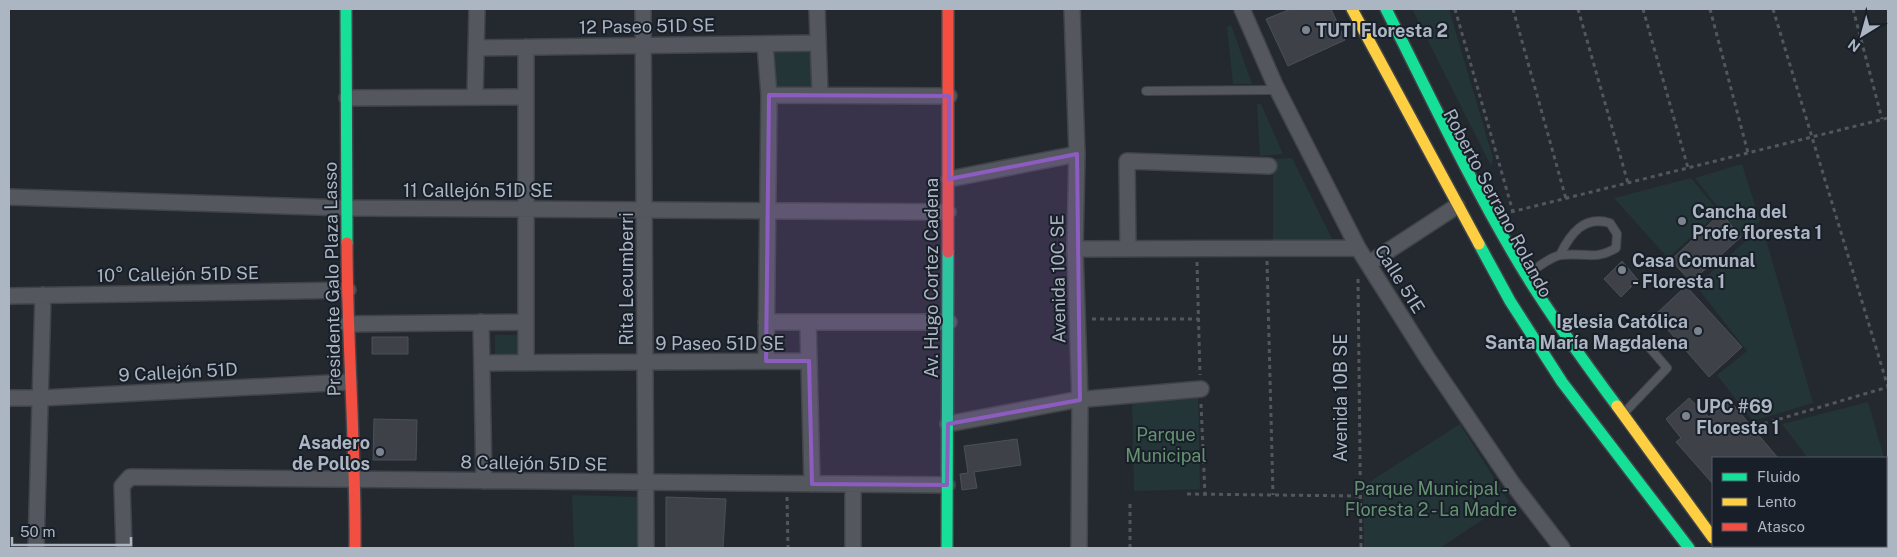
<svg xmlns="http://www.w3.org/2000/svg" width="1897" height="557" font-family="'Public Sans',sans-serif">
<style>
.green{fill:#243537}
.building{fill:#3e4248;stroke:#4b5058}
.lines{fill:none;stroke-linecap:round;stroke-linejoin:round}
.lane-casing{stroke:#404449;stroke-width:10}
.street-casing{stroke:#404449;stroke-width:18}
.fast-casing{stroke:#404449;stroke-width:14}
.slow-casing{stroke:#404449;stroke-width:14}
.jam-casing{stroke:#404449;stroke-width:14}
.path{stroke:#52575c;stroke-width:3;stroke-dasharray:4 4;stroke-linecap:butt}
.lane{stroke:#54575e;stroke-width:8}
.street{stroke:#54575e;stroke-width:15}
.fast{stroke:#16e098;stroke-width:11}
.slow{stroke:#ffcf43;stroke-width:11}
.jam{stroke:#f24e42;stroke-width:11}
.marked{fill:#8c5cc0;fill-opacity:0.2;stroke:#8c5cc0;stroke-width:4;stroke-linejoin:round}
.poi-dot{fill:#7c848f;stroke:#181f29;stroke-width:2}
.labels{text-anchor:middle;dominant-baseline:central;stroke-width:4;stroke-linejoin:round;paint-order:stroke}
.street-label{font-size:18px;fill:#acb5c2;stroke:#181f29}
.poi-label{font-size:18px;font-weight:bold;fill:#acb5c2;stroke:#181f29;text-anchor:start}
.park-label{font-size:18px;fill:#659270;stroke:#181f29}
</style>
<rect width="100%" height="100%" fill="#24292f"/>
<path class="green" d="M1412,9H1449L1493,158L1491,166Z
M1231,25L1252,84H1233L1227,27Z
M818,43L820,94L769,95L765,44Z
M1257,104H1261L1283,154L1260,156Z
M1292,158L1332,239H1273V159Z
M1742,164L1760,221L1741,237L1695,178Z
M1691,178L1719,212L1668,258L1614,198Z
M1762,226L1813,403L1753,421L1717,375L1747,351L1696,286Z
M495,335H520L521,355L495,354Z
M1198,393L1200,489L1134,491L1132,400Z
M1868,402L1884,458H1808L1782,424Z
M1460,424L1509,502L1440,548H1364L1363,486Z
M1886,464L1888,472V512L1886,513Z
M572,495L640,497L641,548H574Z"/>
<path class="building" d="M1291,9H1331L1345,40L1288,66L1266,19Z
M1721,213L1741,237L1691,282L1671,260Z
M1622,261L1638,280L1621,297L1604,279Z
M1686,286L1742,347L1709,377L1655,315Z
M372,337H408V354H372Z
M1689,398L1709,417L1730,401L1778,458H1713V484L1676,442L1681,438L1666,419Z
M374,419L417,420L416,460H373Z
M1017,439L1021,465L974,472L977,488L962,490L960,474L968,473L964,446Z
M666,497L726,499L723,548H666Z"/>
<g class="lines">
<defs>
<path id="lane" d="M1146,91L1277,90
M1528,274C1537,268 1551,256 1562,255C1584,252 1595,261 1616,248L1617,234L1610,223C1584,215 1570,234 1560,255
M1624,413L1667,368L1649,347"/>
<path id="street" d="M643,9L646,548
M817,9L820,94
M1072,9L1077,154L1075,249L1080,400L1079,548
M1242,9L1275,85L1358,248L1428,359L1512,483L1562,548
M765,44L769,95L766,361
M526,47V363
M476,48L818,43
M769,95L949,96
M475,96L477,9
M347,98L526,97
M949,179L1077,154
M9,197L347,208L948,212
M1075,249L1358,248
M1128,249L1127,161L1269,166
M1368,264L1457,206
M9,296L348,290
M481,322L484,481
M766,322H949
M808,322L812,484
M347,324L525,322
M482,363L809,361
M9,398H42L349,382
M948,424L1075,400L1201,389
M853,484V548
M36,548L43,295
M124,548L122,486L130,477L947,485"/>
<path id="fast" d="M346,9L347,243
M1386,9C1431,98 1474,190 1526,275C1554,320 1585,363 1617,406
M1479,244L1510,301L1562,382L1689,548
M947,548L948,252"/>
<path id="slow" d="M1352,9L1479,244
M1617,406L1713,538"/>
<path id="jam" d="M347,243C347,345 356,446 355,548
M948,252V9"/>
</defs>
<use href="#lane" class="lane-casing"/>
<use href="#street" class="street-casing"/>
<use href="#fast" class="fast-casing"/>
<use href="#slow" class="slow-casing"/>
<use href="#jam" class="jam-casing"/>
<path class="path" d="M1455,9L1513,212
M1513,9L1566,199
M1578,9L1628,183
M1643,9L1688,168
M1710,9L1748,153
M1773,9L1888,387
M1853,9L1882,119
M1511,212L1888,118
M1267,261L1273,495
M1197,262L1200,375
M1358,279L1361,548
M1092,319H1199
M1201,404L1205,495
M1756,426L1888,387
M1187,494L1360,496
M787,497L788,548
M1130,548V503"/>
<use href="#lane" class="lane"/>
<use href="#street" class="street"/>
<use href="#fast" class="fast"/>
<use href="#slow" class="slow"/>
<use href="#jam" class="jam"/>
</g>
<path class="marked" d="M769,95L949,96V179L1077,154L1080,400L948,424L947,485L812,484L809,361H766Z"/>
<g class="poi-dot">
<circle cx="1306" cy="30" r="5"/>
<circle cx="1682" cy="221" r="5"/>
<circle cx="1622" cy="270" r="5"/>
<circle cx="1698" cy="331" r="5"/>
<circle cx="1686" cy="416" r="5"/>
<circle cx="380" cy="452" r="5"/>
</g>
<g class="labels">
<g class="street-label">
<text transform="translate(647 26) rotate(-1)">12 Paseo 51D SE</text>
<text x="478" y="190">11 Callejón 51D SE</text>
<text transform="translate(1498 203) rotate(62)">Roberto Serrano Rolando</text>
<text transform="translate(178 274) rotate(-1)">10° Callejón 51D SE</text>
<text transform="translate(931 278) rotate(-90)">Av. Hugo Cortez Cadena</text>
<text transform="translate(332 279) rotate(-91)">Presidente Galo Plaza Lasso</text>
<text transform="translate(626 279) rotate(-90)">Rita Lecumberri</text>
<text transform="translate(1058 279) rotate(-91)">Avenida 10C SE</text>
<text transform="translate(1400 279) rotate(58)">Calle 51E</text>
<text x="720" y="343">9 Paseo 51D SE</text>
<text transform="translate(178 372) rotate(-3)">9 Callejón 51D</text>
<text transform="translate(1340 398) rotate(-90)">Avenida 10B SE</text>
<text transform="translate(534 463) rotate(1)">8 Callejón 51D SE</text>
</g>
<g class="poi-label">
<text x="1316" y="30">TUTI Floresta 2</text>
<text x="1692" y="211">Cancha del<tspan x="1692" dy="21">Profe floresta 1</tspan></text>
<text x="1632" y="260">Casa Comunal<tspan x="1632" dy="21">- Floresta 1</tspan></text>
<text x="1688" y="321" text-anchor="end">Iglesia Católica<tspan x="1688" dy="21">Santa María Magdalena</tspan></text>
<text x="1696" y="406">UPC #69<tspan x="1696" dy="21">Floresta 1</tspan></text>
<text x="370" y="442" text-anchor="end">Asadero<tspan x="370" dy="21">de Pollos</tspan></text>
</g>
<g class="park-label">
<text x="1166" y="434">Parque<tspan x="1166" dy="21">Municipal</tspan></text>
<text x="1431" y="488">Parque Municipal -<tspan x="1431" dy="21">Floresta 2 - La Madre</tspan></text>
</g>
</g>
<rect width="1897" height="557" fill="none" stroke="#acb5c2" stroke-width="20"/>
<rect x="1712" y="457" width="175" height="90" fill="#181f29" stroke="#535b66"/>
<rect x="1722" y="473" width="25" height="8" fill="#16e098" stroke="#535b66"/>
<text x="1757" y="482" font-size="15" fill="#acb5c2">Fluido</text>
<rect x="1722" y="498" width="25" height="8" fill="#ffcf43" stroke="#535b66"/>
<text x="1757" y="507" font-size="15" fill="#acb5c2">Lento</text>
<rect x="1722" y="523" width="25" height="8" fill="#f24e42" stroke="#535b66"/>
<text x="1757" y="532" font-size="15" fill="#acb5c2">Atasco</text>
<g transform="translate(1862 35) rotate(217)" stroke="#181f29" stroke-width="4" paint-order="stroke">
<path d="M0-4L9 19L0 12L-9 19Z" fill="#acb5c2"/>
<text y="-8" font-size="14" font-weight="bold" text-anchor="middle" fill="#acb5c2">N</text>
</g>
<path d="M12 537v8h119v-8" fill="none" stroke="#acb5c2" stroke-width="2.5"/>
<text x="20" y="537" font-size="15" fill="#acb5c2" stroke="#181f29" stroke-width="4" paint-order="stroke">50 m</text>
</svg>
